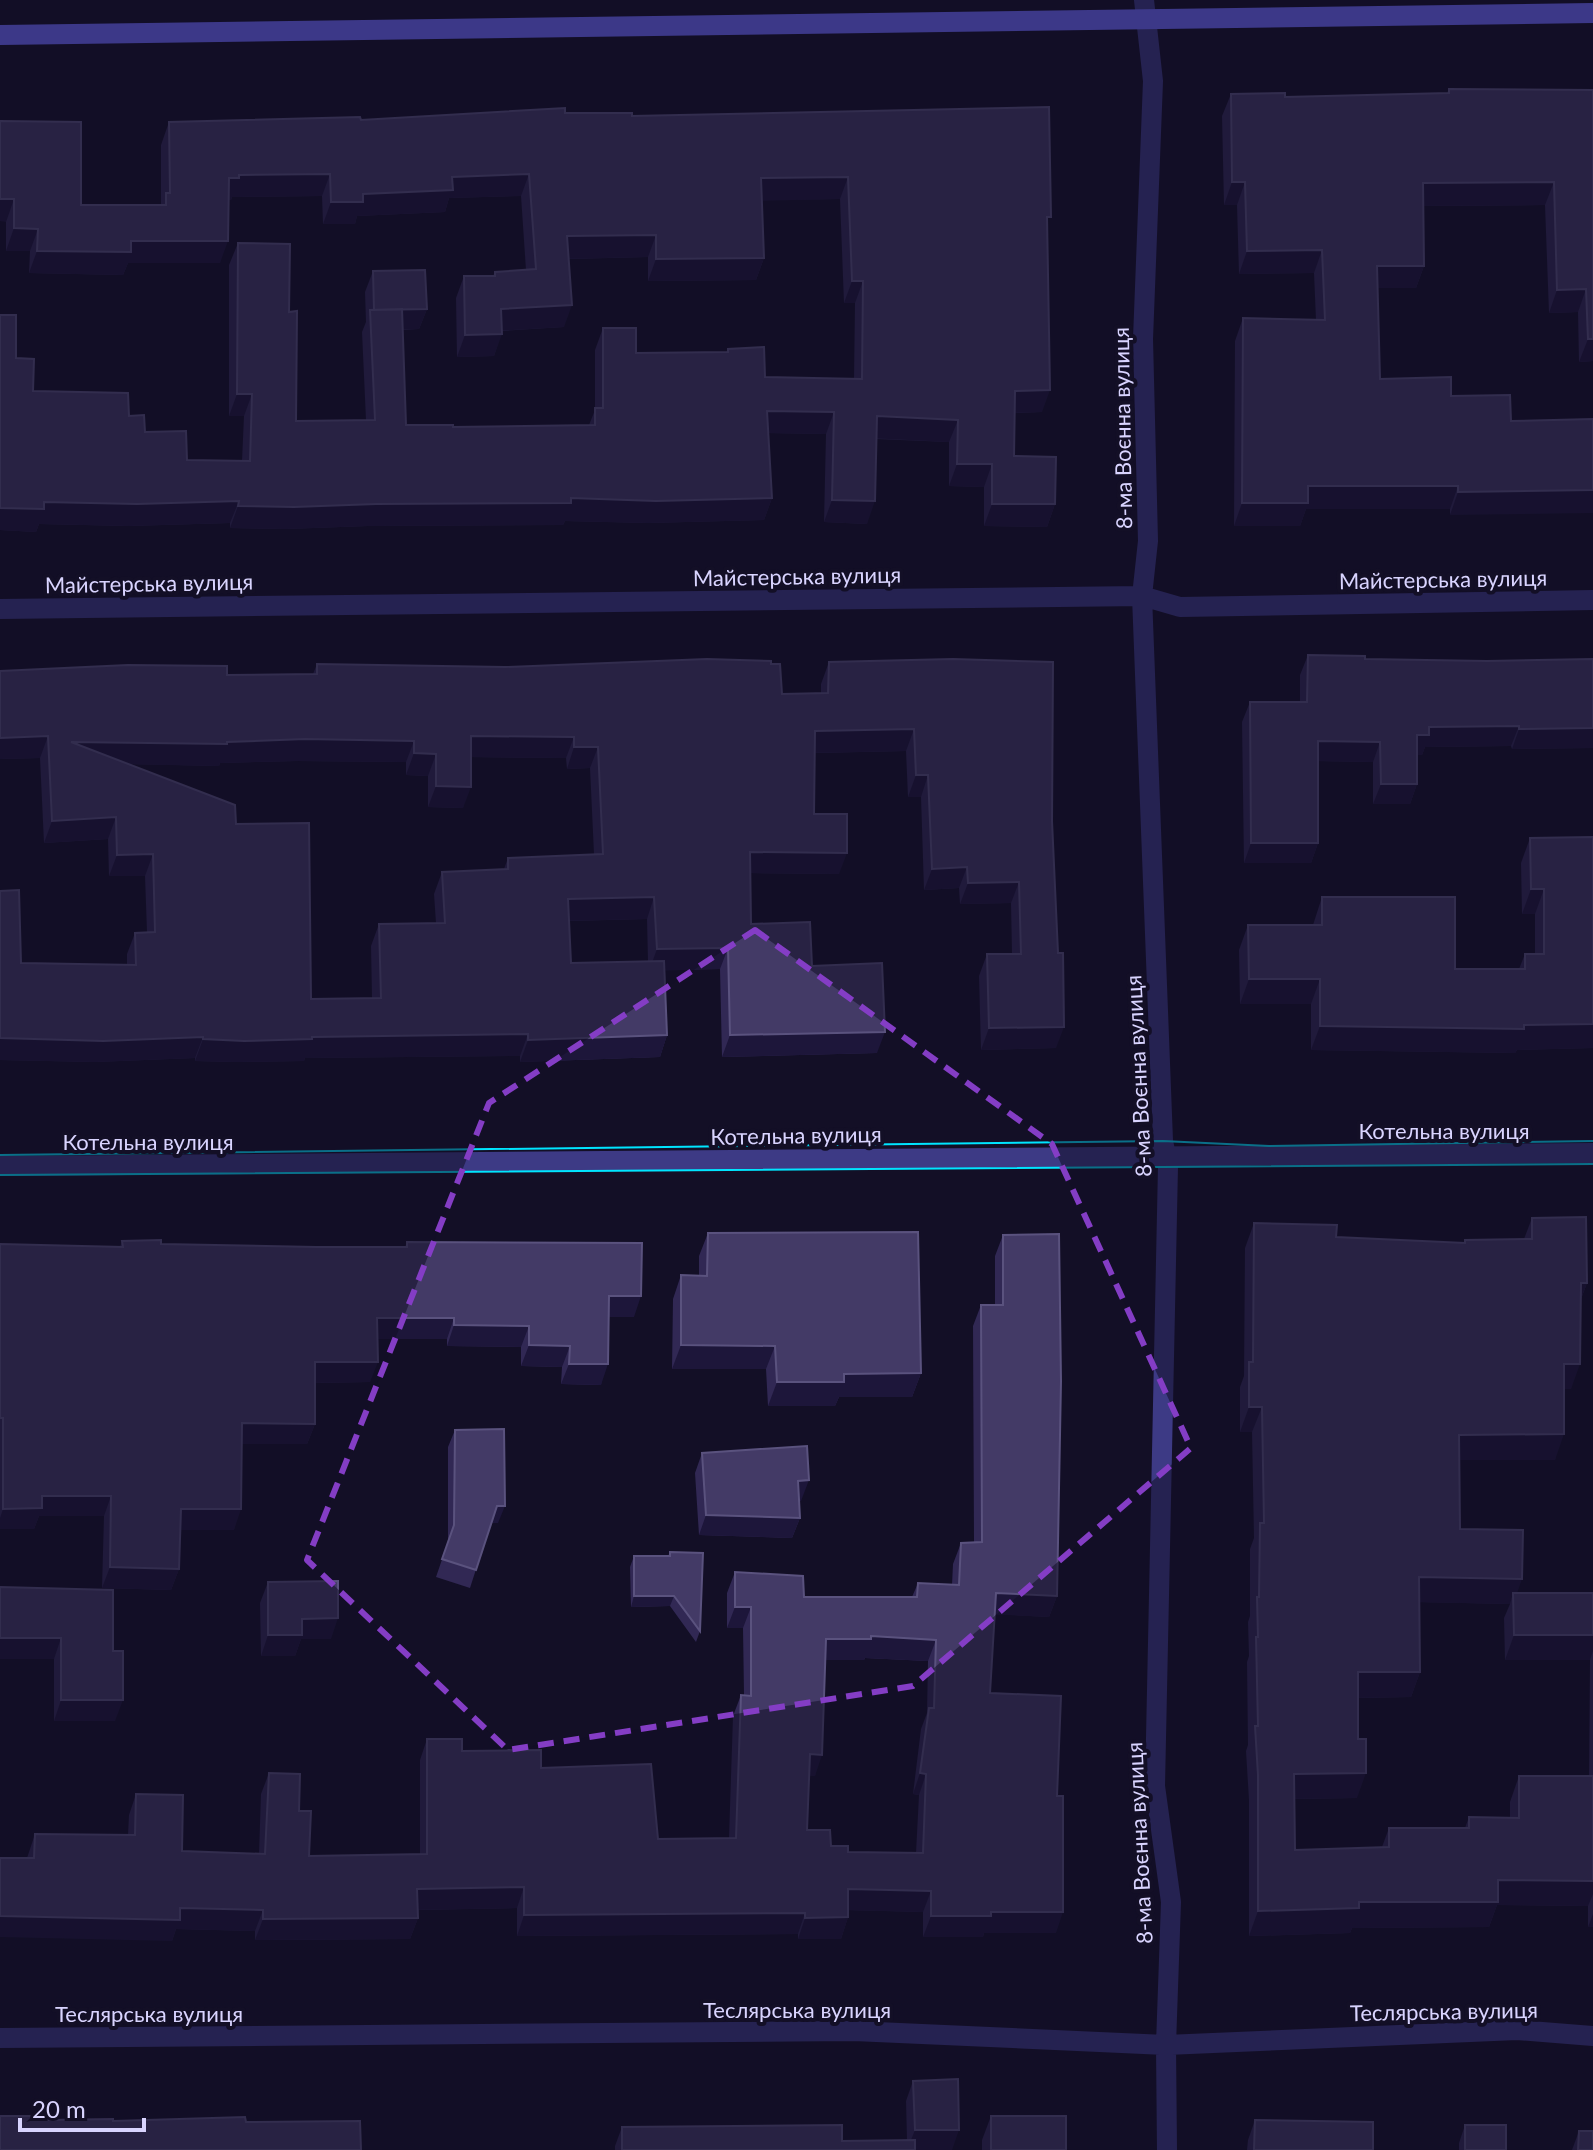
<svg xmlns="http://www.w3.org/2000/svg" width="1593" height="2150" font-family="Lato,sans-serif">
<style>
.lines{fill:none;stroke-linecap:round;stroke-linejoin:round}
.street{stroke:#3d3a85;stroke-width:20}
.secondary{stroke:#6f6bff;stroke-width:20}
.tram{stroke:#00e5ff;stroke-width:2}
.wall{fill:#312854;fill-rule:evenodd}
.shaded-wall{fill:#1d163a}
.building{fill:#433a66;stroke:#5a527e;stroke-width:2;fill-rule:evenodd}
.marked{fill:none;stroke:#843dc5;stroke-width:6;stroke-dasharray:16 10;stroke-linejoin:round}
.labels{text-anchor:middle;dominant-baseline:central;stroke-width:8;stroke-linejoin:round;paint-order:stroke}
.street-label{font-size:22px;fill:#d9d4ff;stroke:#130f26}
</style>
<rect width="100%" height="100%" fill="#130f26"/>
<g class="lines">
<path class="street" d="M1144,0L1153,81L1143,339L1148,541L1142,596L1163,1141L1168,1166L1155,1786L1171,1902L1166,2045L1167,2150
M0,609L1142,596L1180,607L1593,600
M0,1166L1593,1153
M0,2038L854,2031L1166,2045L1517,2030L1593,2036"/>
<path class="secondary" d="M0,35L1593,13"/>
<path class="tram" d="M0,1155L1163,1141L1269,1146L1593,1141
M0,1175L1593,1164"/>
</g>
<path class="wall" d="M1449,89L1593,90V361L1579,362L1578,312L1549,313L1545,205L1424,206V266L1416,288H1377L1380,379L1451,396L1510,395L1450,515V509H1306L1300,526H1234L1235,341L1243,318L1316,320L1314,273L1239,274L1237,205H1224L1222,116L1231,94L1285,97L1447,93Z
M565,113L632,116L1047,228L1042,412L1014,413V456L1055,504L1047,527L984,526V487L949,486V442L876,439L867,524L824,522L826,434L768,433L772,498L764,520L648,523L565,521L563,525L368,526L286,529L230,528V523L129,526L39,524L36,532L0,530V315L16,358L33,391L129,416L145,432L187,460L242,461L244,416H229V265L238,243L289,312L296,421L366,420L362,332L366,322L365,292L373,271L427,309L419,329L403,330L406,425L453,427L589,425L595,410V350L603,328L636,353L726,352L728,349L765,377L854,379L855,303H844L840,199L762,200L764,258L756,280L648,281V257L569,259L564,327L502,331L494,356L457,357L456,298L464,276H493L495,272L526,270L521,196L449,198L445,212L357,216L355,224H323L322,196L232,197L231,200H229L220,263H128L123,275L29,273L30,251H6V222L0,121L81,205H161V145L169,122L361,120Z
M1308,655L1365,659L1487,661L1593,659V748L1512,749L1511,746L1425,747L1422,755H1417V784L1410,804H1373V762L1318,761V843L1311,863H1244L1242,722L1250,702H1300V675Z
M829,662L1052,821L1056,1048L981,1050L979,976L987,954H1012L1011,903L960,904L959,888L924,890L921,797H908L906,751L815,753L814,814L839,874L751,873V924L812,966L877,1053L722,1057L720,969L665,970L667,1035L660,1057L520,1062V1056L305,1058L304,1061L236,1062L195,1061V1058L95,1062L0,1060V891L21,963L127,965V954L135,933L147,932L145,876H109L108,839L44,843L40,758L0,759V671L227,675L313,674L317,664L505,667L771,664L782,694L821,693V684ZM471,757L566,758L567,769L590,768L594,854L508,858L504,869L442,872L434,894L436,923L379,924L371,946L372,998L311,999L236,824L130,764L219,766L220,763L297,761L406,762V775L428,776V807L463,808ZM647,919L648,961L571,963L569,921Z
M1593,837V1048L1517,1050L1515,1053L1311,1050V1004H1240L1239,950L1248,925H1313L1322,897L1455,969H1519L1525,954H1535V914H1522L1521,863L1530,838Z
M1532,1218L1587,1283L1581,1299L1571,1389H1564L1555,1460H1459L1460,1529L1517,1593H1593V1927H1588V1906L1497,1905L1489,1927L1352,1928L1350,1933L1249,1936V1800L1246,1751L1248,1745L1247,1662L1249,1656L1248,1622L1250,1616V1549L1254,1538L1252,1432H1240V1387L1244,1376L1245,1248L1254,1223L1336,1237L1464,1243L1465,1240L1524,1239ZM1419,1602L1510,1604L1504,1618L1505,1660H1590L1589,1776H1519L1510,1802V1818L1469,1817L1465,1828H1389L1382,1847L1295,1850L1294,1799L1357,1798L1358,1698L1411,1697L1420,1672Z
M708,1233L921,1373L912,1397H839L835,1406H768L766,1369H672L673,1299L681,1275L699,1276V1256Z
M1003,1235L1057,1596L1049,1617L994,1614L990,1693L1057,1796L1056,1933H984L983,1937H923V1912L848,1910V1917L841,1939H798V1934L517,1936V1908L417,1910L418,1918L410,1939L255,1940V1931L176,1929L172,1941L27,1858L35,1834L128,1835L129,1815L136,1794L182,1851L259,1854L261,1794L269,1773L299,1811L309,1856L420,1854V1760L427,1739L462,1751L541,1768L658,1839L729,1838L733,1716L741,1695H744L743,1628H727V1593L735,1572L804,1597H912L918,1583L952,1585L953,1564L961,1543L974,1542L973,1326L981,1305H995V1256ZM865,1658L928,1661L927,1713L921,1729L913,1794L919,1795L916,1853L848,1852L831,1846L807,1830L809,1775L815,1776L825,1660H864Z
M122,1241L161,1244L316,1247H405L407,1242L634,1317H609L601,1385L561,1384L562,1367L521,1366V1347L447,1346V1339H377L370,1382L315,1383V1424L307,1444H242L234,1530H180L179,1569L171,1590L102,1588L104,1516H39L34,1529H0V1244L120,1247Z
M455,1430L498,1523H491L470,1588L436,1577L448,1542V1447Z
M702,1453L801,1501H799L800,1518L792,1538L699,1535L695,1473Z
M670,1552L700,1631L696,1642L670,1606L631,1607L630,1567L634,1556H668Z
M268,1582L331,1639H301L295,1656H261L260,1603Z
M0,1587L113,1651L115,1721H54V1659Z
M913,2081L952,2150H615V2146L622,2127L842,2141L907,2140L906,2101Z
M991,2116L1066,2150H982V2140Z
M1255,2120L1373,2150H1247L1248,2140Z
M1465,2125L1506,2150H1459V2143Z
M1579,2131L1593,2150H1572Z"/>
<path class="shaded-wall" d="M330,174L322,196L232,197L231,200H221L229,178L239,175Z
M529,174L521,196L449,198L445,212L357,216L355,224H323L331,202L363,194L452,177Z
M848,177L840,199L753,201L761,178Z
M1232,182H1245L1237,205H1224Z
M1554,182L1545,205L1415,206L1423,183Z
M0,199H14L6,222L0,221Z
M14,228L38,229L30,251H6Z
M656,235L648,257L559,259L567,236Z
M131,241H228L220,263H128L123,275L29,273L37,251Z
M1322,250L1314,273L1239,274L1247,251Z
M764,258L756,280L648,281L656,259Z
M1377,266H1424L1416,288H1368Z
M852,281H863L855,303H844Z
M1586,289L1578,312L1549,313L1557,290Z
M572,305L564,327L493,331L501,309Z
M427,309L419,329L371,330L374,310Z
M502,334L494,356L457,357L465,335Z
M1588,339H1593V361L1579,362Z
M1050,390L1042,412L1007,413L1015,391Z
M237,394H252L244,416H229Z
M767,411L834,412L826,434L759,433Z
M877,416L958,420L949,442L869,438Z
M957,464H992L984,487L949,486Z
M1308,486H1458L1450,509H1306L1300,526H1234L1242,503Z
M1593,490V513L1450,515L1458,492Z
M571,498H772L764,520L648,523L565,521L563,525L368,526L286,529L230,528L238,506Z
M832,500L875,501L867,524L824,522Z
M239,501L230,523L129,526L39,524L36,532L0,530V508L44,502Z
M992,504H1055L1047,527L984,526Z
M1519,726L1511,746L1425,747L1422,755H1409L1417,735L1429,727Z
M1593,728V748L1512,749L1519,729Z
M914,729L906,751L807,753L815,731Z
M48,736L40,758L0,759V738Z
M471,736L574,737L566,758L463,757Z
M305,739L414,741L406,762L297,761L220,763L219,766L63,763L71,742H227Z
M1318,741L1380,742L1373,762L1311,761Z
M574,747H598L590,768L567,769Z
M414,753L436,754L428,776L406,775Z
M916,775H928L921,797H908Z
M1381,784H1417L1410,804H1373Z
M436,786L471,787L463,808L428,807Z
M116,817L108,839L44,843L52,821Z
M1251,843H1318L1311,863H1244Z
M750,852L847,853L839,874L742,873Z
M153,854L145,876H109L117,855Z
M967,867L959,888L924,890L932,869Z
M1019,882L1011,903L960,904L968,883Z
M1531,889H1544L1535,914H1522Z
M654,897L647,919L560,921L568,899Z
M728,948L720,969L649,971L657,949Z
M1249,979H1320L1311,1004H1240Z
M1593,1024V1048L1517,1050L1515,1053L1311,1050L1320,1026Z
M1064,1027L1056,1048L981,1050L989,1028Z
M885,1032L877,1053L722,1057L730,1035Z
M528,1034L520,1056L305,1058L304,1061L236,1062L195,1061L203,1039Z
M667,1035L660,1057L520,1062L528,1040Z
M203,1037L195,1058L95,1062L0,1060V1038Z
M1581,1283H1587L1577,1309Z
M609,1296H641L634,1317H601Z
M377,1318H454L447,1339H370Z
M454,1325L529,1326L521,1347L447,1346Z
M529,1345L570,1346L562,1367L521,1366Z
M681,1345L775,1346L766,1369H672Z
M315,1362H378L370,1382L307,1383Z
M569,1364H608L601,1385L561,1384Z
M1564,1364H1580L1571,1389H1555Z
M921,1373L912,1397H839L835,1406H768L777,1382L844,1374Z
M1249,1407H1262L1252,1432H1240Z
M242,1423L315,1424L307,1444H234Z
M1564,1434L1555,1460H1450L1459,1435Z
M809,1480L801,1501L791,1502L798,1481Z
M42,1496H111L104,1516H39L34,1529H0V1518L3,1509Z
M497,1506H505L498,1523H491Z
M181,1509H241L234,1530H173Z
M706,1515L800,1518L792,1538L699,1535Z
M110,1567L179,1569L171,1590L102,1588Z
M1419,1577L1522,1579L1514,1602L1513,1593L1510,1604L1410,1602Z
M996,1593L1057,1596L1049,1617L988,1614Z
M634,1596H674L670,1606L631,1607Z
M735,1607H751L743,1628H727Z
M338,1618L331,1639H301L295,1656H261L268,1635L302,1619Z
M1514,1635H1593V1651L1590,1660H1505Z
M871,1636L936,1640L928,1661L865,1658L864,1660H818L826,1639Z
M0,1638H61L54,1659H0Z
M1358,1672H1420L1411,1697L1348,1698Z
M61,1700H123L115,1721H54Z
M810,1754L822,1755L815,1776L802,1775Z
M920,1773L926,1774L919,1795L913,1794Z
M1366,1773L1357,1798L1285,1799L1294,1774Z
M1498,1880L1593,1881V1894L1588,1906L1497,1905L1489,1927L1352,1928L1350,1933L1249,1936L1258,1911L1359,1902Z
M524,1887L517,1908L409,1910L417,1889Z
M848,1889L931,1891L923,1912L840,1910Z
M180,1908L263,1910L255,1931L176,1929L172,1941L0,1937V1916Z
M991,1912H1063L1056,1933H984L983,1937H923L931,1916Z
M805,1913L798,1934L517,1936L524,1915Z
M1593,1914V1927H1588Z
M848,1917L841,1939H798L805,1918Z
M418,1918L410,1939L255,1940L263,1919Z
M915,2130H959L952,2150H907Z"/>
<path class="building" d="M1449,89L1593,90V339H1588L1586,289L1557,290L1554,182L1423,183L1424,266H1377L1380,379L1451,377V396L1510,395L1511,421L1593,419V490L1458,492V486H1308V503H1242L1243,318L1325,320L1322,250L1247,251L1245,182H1232L1231,94L1285,93V97L1449,93Z
M1049,107L1051,217H1047L1050,390L1015,391L1014,456L1056,457L1055,504H992V464H957L958,420L877,416L875,501L832,500L834,412L767,411L772,498L656,501L571,498V503L376,504L294,507L238,506L239,501L137,504L44,502V509L0,508V315H16V358L34,359L33,391L128,393L129,416L144,415L145,432L186,431L187,460L250,461L252,394H237L238,243L290,244L289,312L297,311L296,421L375,420L370,310L402,309L406,425H453V427L595,425V408H603V328H636V353L728,352V349L764,347L765,377L862,379L863,281H852L848,177L761,178L764,258L656,259V235L567,236L572,305L501,309L502,334L465,335L464,276H495V272L536,269L529,174L452,177L453,190L363,194V202H331L330,174L239,175V178H229L228,241H131V252L37,251L38,229L14,228V199H0V121L81,122V205H166V193H170L169,122L360,117L361,120L565,108V113H632V116Z
M425,270L427,309L374,310L373,271Z
M1308,655L1365,656V659L1487,661L1593,659V728L1519,729V726L1429,727V735H1417V784H1381L1380,742L1318,741V843H1251L1250,702H1307Z
M707,659L771,661V664H780L782,694L828,693L829,662L953,659L1053,662L1052,821L1058,953H1063L1064,1027L989,1028L987,954H1021L1019,882L968,883L967,867L932,869L928,775H916L914,729L815,731L814,814H847V853L750,852L751,924L810,922L812,966L882,963L885,1032L730,1035L728,948L657,949L654,897L568,899L571,963L664,961L667,1035L528,1040V1034L312,1037V1039L244,1041L203,1039V1037L103,1041L0,1038V891L19,890L21,963L136,965L135,933L155,932L153,854L117,855L116,817L52,821L48,736L0,738V671L128,665L227,666V675L317,674V664L505,667ZM471,736L574,737V747H598L603,854L508,858V869L442,872L445,923L379,924L381,998L311,999L309,823L236,824L235,805L71,742L227,744V742L305,739L414,741V753L436,754V786L471,787Z
M1593,837V1024L1524,1025V1029L1320,1026V979H1249L1248,925H1322V897H1455V969H1525V954H1544V889H1531L1530,838Z
M1586,1217L1587,1283H1581L1580,1364H1564V1434L1459,1435L1460,1529L1523,1530L1522,1579L1419,1577L1420,1672H1358V1739H1366V1773L1294,1774L1295,1850L1389,1847V1828H1469V1817L1519,1818V1776H1593V1881L1498,1880V1902H1359V1908L1258,1911V1775L1255,1726H1258L1256,1637H1258L1257,1597H1259L1260,1523H1264L1262,1407H1249V1362H1253L1254,1223L1337,1225L1336,1237L1465,1243V1240L1532,1239V1218Z
M918,1232L921,1373L844,1374V1382H777L775,1346L681,1345V1275L707,1276L708,1233Z
M1059,1234L1061,1381L1057,1596L996,1593L990,1693L1061,1696L1057,1796H1063V1912H991V1916H931V1891L848,1889V1917L805,1918V1913L524,1915V1887L417,1889L418,1918L263,1919V1910L180,1908V1920L0,1916V1858H34L35,1834L135,1835L136,1794L183,1795L182,1851L265,1854L269,1773L300,1774L299,1811H311L309,1856L427,1854V1739H462V1751L541,1750V1768L651,1764L658,1839L736,1838L741,1695L751,1696V1607H735V1572L803,1576L804,1597H917L918,1583L959,1585L961,1543L982,1542L981,1305H1003V1235ZM871,1636L936,1640L934,1708H929L920,1773L926,1774L923,1853L848,1852V1846H831L830,1830H807L810,1754L822,1755L826,1639H871Z
M161,1240V1244L316,1247H407V1242L642,1243L641,1296H609L608,1364H569L570,1346L529,1345V1326L454,1325V1318H377L378,1362H315V1424L242,1423L241,1509H181L179,1569L110,1567L111,1496H42V1508L3,1509V1418H0V1244L123,1247L122,1241Z
M504,1429L505,1506H497L476,1570L442,1559L454,1525L455,1430Z
M807,1446L809,1480L798,1481L800,1518L706,1515L702,1453Z
M670,1552L703,1553L700,1631L674,1596H634V1556H670Z
M338,1581V1618L302,1619V1635H268V1582Z
M0,1587L113,1590V1651H123V1700H61V1638H0Z
M1513,1593H1593V1635H1514Z
M958,2079L959,2130H915L913,2081Z
M0,2116H45L46,2120L113,2119V2121L245,2117L246,2122L360,2121L361,2150H0Z
M991,2116H1066V2150H991Z
M1255,2120L1373,2122V2150H1254Z
M842,2125V2141L915,2140V2150H622V2127Z
M1465,2125H1506V2150H1465Z
M1579,2131H1593V2150H1578Z"/>
<path d="M0 0H1593V2150H0ZM755,930L1052,1144L1191,1448L913,1686L508,1750L307,1560L489,1103Z" fill="#130f26" fill-opacity=".55" fill-rule="evenodd"/>
<path class="marked" d="M755,930L1052,1144L1191,1448L913,1686L508,1750L307,1560L489,1103Z"/>
<g class="labels">
<g class="street-label">
<text transform="translate(1122 428) rotate(-91)">8-ма Воєнна вулиця</text>
<text transform="translate(797 576) rotate(-1)">Майстерська вулиця</text>
<text transform="translate(1443 579) rotate(-1)">Майстерська вулиця</text>
<text transform="translate(149 583) rotate(-1)">Майстерська вулиця</text>
<text transform="translate(1138 1076) rotate(-93)">8-ма Воєнна вулиця</text>
<text x="1444" y="1130">Котельна вулиця</text>
<text transform="translate(796 1135) rotate(-1)">Котельна вулиця</text>
<text x="148" y="1141">Котельна вулиця</text>
<text transform="translate(1139 1843) rotate(-93)">8-ма Воєнна вулиця</text>
<text x="797" y="2009">Теслярська вулиця</text>
<text transform="translate(1444 2011) rotate(-1)">Теслярська вулиця</text>
<text x="149" y="2013">Теслярська вулиця</text>
</g>
</g>
<path d="M20 2118v12h124v-12" fill="none" stroke="#d9d4ff" stroke-width="4"/>
<text x="32" y="2118" font-size="24" fill="#d9d4ff" stroke="#130f26" stroke-width="6" paint-order="stroke">20 m</text>
</svg>
